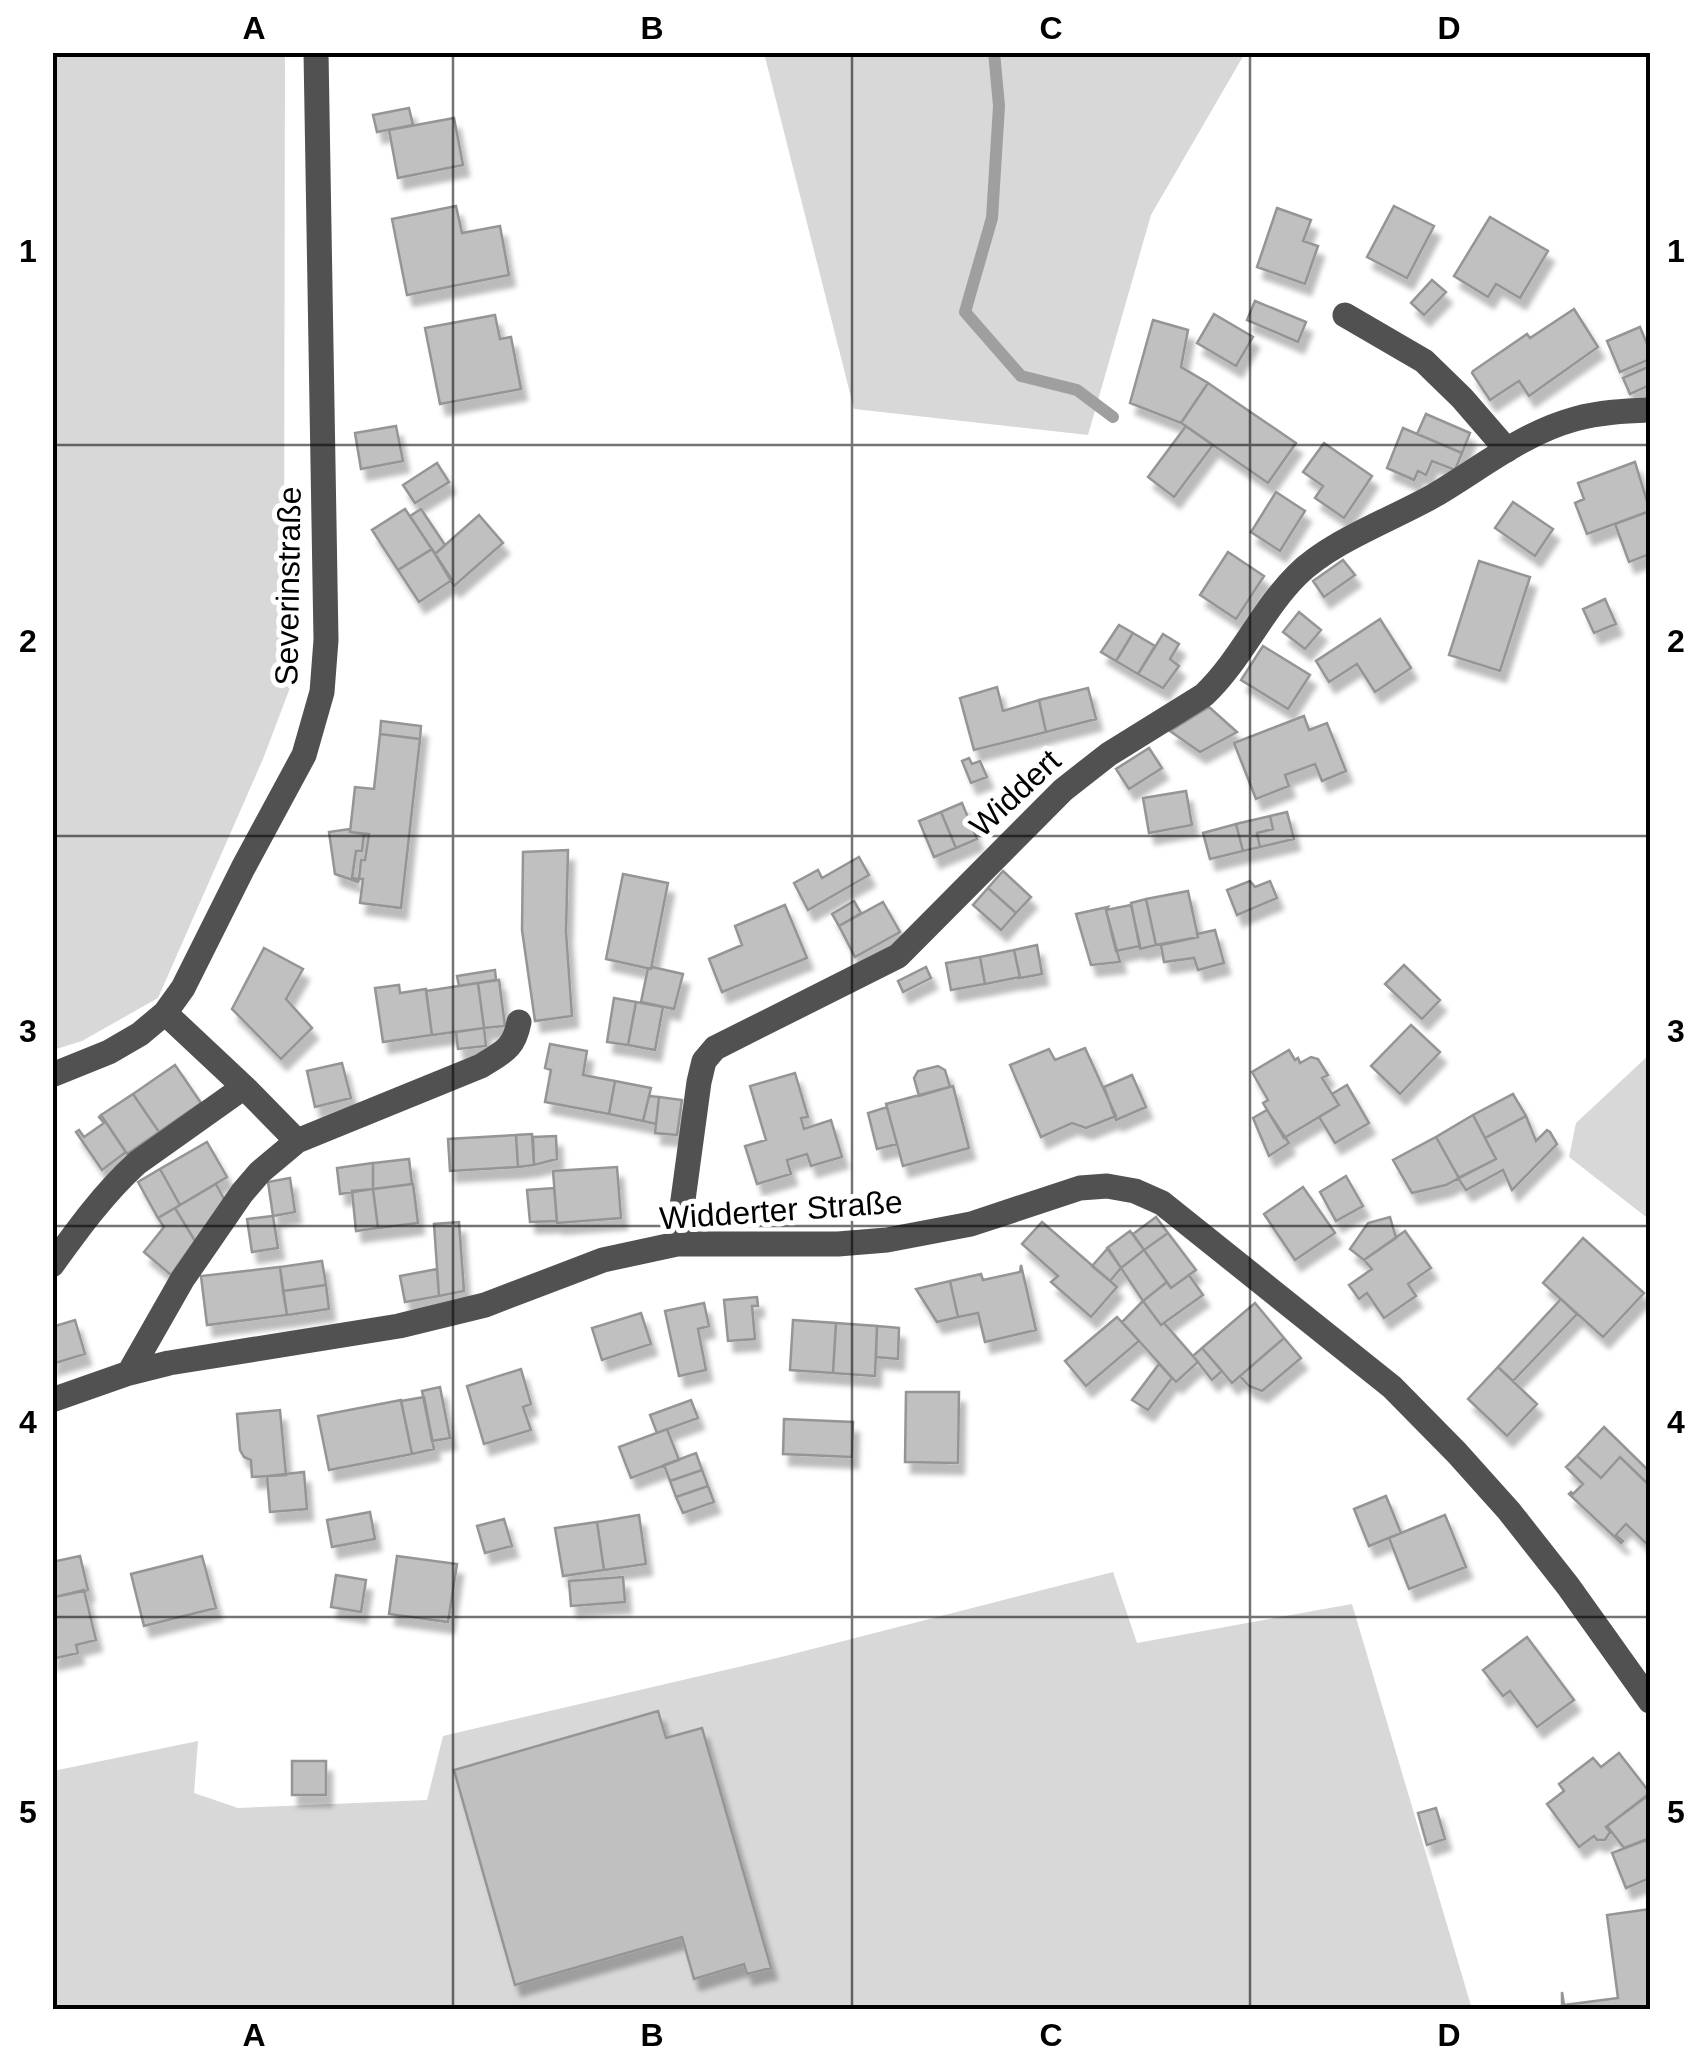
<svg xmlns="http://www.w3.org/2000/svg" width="1703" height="2062" font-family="Helvetica,sans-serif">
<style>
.green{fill:#d8d8d8}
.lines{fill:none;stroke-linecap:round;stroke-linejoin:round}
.stream{stroke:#9f9f9f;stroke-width:12}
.building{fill:#c0c0c0;stroke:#959595;stroke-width:2.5;filter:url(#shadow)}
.minor{stroke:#515151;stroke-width:25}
.grid{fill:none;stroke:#000;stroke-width:2.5;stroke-opacity:0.55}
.labels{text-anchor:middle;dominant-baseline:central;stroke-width:10;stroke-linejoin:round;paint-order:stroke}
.street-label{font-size:32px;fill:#000;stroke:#fff}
.neatline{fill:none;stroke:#000;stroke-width:4}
.grid-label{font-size:32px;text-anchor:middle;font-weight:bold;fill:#000}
</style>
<defs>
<filter id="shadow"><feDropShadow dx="6" dy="11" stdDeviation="2.5" flood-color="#0004"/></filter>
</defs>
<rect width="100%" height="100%" fill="#fff"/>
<path class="green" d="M53,52L285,53L284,587L291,594L293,680L263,759L158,998L82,1041L53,1050Z
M764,53H1245L1151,215L1088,435L854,409Z
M1650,1054V1220L1569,1157L1576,1123Z
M1113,1572L1137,1643L1352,1604L1472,2009L53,2010V1771L198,1741L194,1793L238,1808L427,1800L443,1736L785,1656Z"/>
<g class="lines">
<path class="stream" d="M994,52L999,106L992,218L965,312L1021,376L1077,390L1113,417"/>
</g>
<path class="building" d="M409,108L413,125L377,132L373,115Z
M454,118L463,165L398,178L389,130Z
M456,206L462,233L500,226L509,275L407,295L392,219Z
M1394,206L1434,226L1407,278L1367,257Z
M1277,208L1311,220L1303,241L1318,246L1305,284L1257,267Z
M1490,217L1548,251L1520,298L1496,284L1488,297L1454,276Z
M1432,280L1446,292L1424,315L1411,303Z
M1255,301L1306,322L1298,342L1247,320Z
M1574,309L1598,347L1529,396L1519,381L1490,400L1472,373L1473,371L1527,334L1530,338Z
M1214,314L1253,337L1236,366L1197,343Z
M495,315L500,339L511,337L521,389L440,404L425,328Z
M1153,320L1188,330L1181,367L1208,383L1181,423L1130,403Z
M1640,327L1650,351V359L1620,372L1607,341Z
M1650,366V385L1630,394L1623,378Z
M1208,383L1296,443L1268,483L1181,423Z
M1426,414L1470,433L1462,453L1417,434Z
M396,426L403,461L361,469L355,433Z
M1186,426L1213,445L1174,497L1148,477Z
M1403,428L1462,453L1455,470L1432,461L1426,475L1418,471L1414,480L1387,468Z
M1324,443L1372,476L1344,518L1315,498L1323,486L1303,472Z
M1635,462L1650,511L1587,534L1575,503L1584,499L1578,483Z
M437,463L449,482L415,503L403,485Z
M1276,492L1305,511L1280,551L1251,532Z
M1513,502L1553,529L1535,556L1495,528Z
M405,509L432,549L398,570L372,530Z
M421,509L445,545L435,554L410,516Z
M1650,511V554L1629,562L1615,524Z
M479,515L503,543L454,586L435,554Z
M432,549L452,580L419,602L398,570Z
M1228,552L1264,576L1236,619L1200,595Z
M1343,560L1355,575L1324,597L1313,581Z
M1479,561L1530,577L1500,671L1449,655Z
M1605,599L1616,624L1594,633L1583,609Z
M1299,612L1321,630L1305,649L1283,632Z
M1380,619L1411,668L1375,692L1357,664L1329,682L1316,661Z
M1119,625L1133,633L1116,661L1101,652Z
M1133,633L1155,646L1138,674L1116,661Z
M1163,634L1179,644L1170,659L1179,666L1163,688L1138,674Z
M1263,646L1310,675L1288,709L1241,680Z
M997,687L1003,711L1039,700L1046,732L974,750L960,698Z
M1088,688L1096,719L1046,732L1039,700Z
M1209,707L1237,732L1200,752L1170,731Z
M1304,716L1309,730L1327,723L1346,771L1322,781L1315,764L1285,775L1289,786L1256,799L1234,743Z
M381,721L421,726L420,739L380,734Z
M380,734L420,739L401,908L360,903L363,879H359L361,860H365L369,834L350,832L355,787L374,789Z
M1149,748L1162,768L1129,789L1116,769Z
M969,758L972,764L980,761L987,777L971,783L962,761Z
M1186,791L1192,825L1149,833L1143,798Z
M962,803L977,839L956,848L941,812Z
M941,812L956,848L934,857L919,821Z
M1287,812L1294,839L1260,847L1257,833L1273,829L1270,816Z
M1270,816L1273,829L1257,833L1260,847L1243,851L1236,824Z
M1236,824L1243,851L1210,859L1203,833Z
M350,829V832L364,834L362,851H356L352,878L359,879L358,882L335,874L329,832Z
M568,850L566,932L572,1016L535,1021L522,930L523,852Z
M859,857L869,875L808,910L794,883L818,870L822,878Z
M1003,871L1031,897L1016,913L988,888Z
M623,874L668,883L651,969L606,959Z
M1250,881L1255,887L1270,881L1277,898L1237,915L1227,890Z
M988,888L1016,913L1001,930L973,905Z
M1188,891L1198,937L1156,945L1146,899Z
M1146,899L1156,945L1140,949L1131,903Z
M854,901L861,913L839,926L832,914Z
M883,902L900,932L855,957L839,926Z
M785,905L807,958L722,992L709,959L742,945L735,926Z
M1131,905L1140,946L1116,951L1106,910Z
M1108,907L1106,910L1120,962L1091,965L1076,914Z
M1215,930L1224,963L1198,970L1194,958L1164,962L1161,945L1198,937L1197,934Z
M1037,945L1042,974L1020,978L1014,950Z
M264,948L303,969L286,999L312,1028L281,1059L232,1009Z
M1014,950L1020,977L985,984L980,957Z
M980,957L985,984L951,990L946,963Z
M1404,965L1440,1000L1422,1019L1385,984Z
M652,967L683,974L674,1009L641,1002L648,968Z
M926,967L931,978L903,992L898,981Z
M495,970L496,980L459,986L457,976Z
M499,980L505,1026L484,1028L478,983Z
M478,983L484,1028L432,1035L426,991Z
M399,985L400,993L426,989L432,1035L383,1042L375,988Z
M614,998L636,1002L628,1045L607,1042Z
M636,1002L663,1007L655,1050L628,1045Z
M1411,1025L1440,1052L1400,1094L1371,1066Z
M484,1028L486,1046L458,1049L456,1032Z
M550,1044L587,1051L583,1075L615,1081L609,1114L545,1102L551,1070L545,1068Z
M1085,1048L1116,1116L1086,1128L1072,1123L1041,1137L1010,1065L1049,1049L1055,1060Z
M1289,1050L1295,1060L1298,1058L1300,1063L1311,1057L1318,1059L1328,1075L1322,1078L1339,1105L1284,1138L1263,1103L1268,1100L1252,1072Z
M342,1063L351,1098L315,1107L307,1071Z
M175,1065L201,1103L159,1132L133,1094Z
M938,1066L945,1070L950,1087L919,1096L914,1078L918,1071Z
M795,1073L808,1117L801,1118L804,1129L831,1120L842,1157L811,1166L807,1154L787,1160L791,1174L757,1184L745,1146L766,1140L750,1086Z
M1132,1075L1146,1107L1116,1120L1104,1087Z
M615,1081L651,1088L643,1121L609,1114Z
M1347,1085L1369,1123L1335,1143L1319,1117L1339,1105L1332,1094Z
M953,1086L969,1148L903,1166L886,1104Z
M133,1094L159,1132L127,1154L101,1115Z
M1513,1094L1526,1116L1485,1138L1473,1115Z
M649,1096L659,1097L656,1124L643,1121Z
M659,1097L682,1100L677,1135L655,1133Z
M887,1107L897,1144L877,1149L868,1113Z
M1267,1110L1289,1143L1269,1156L1253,1118Z
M101,1115L126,1152L102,1170L76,1132L79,1130L84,1137L104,1123L99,1117Z
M1473,1115L1496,1159L1459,1178L1436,1137Z
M1526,1116L1536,1141L1547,1130L1550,1132L1557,1144L1512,1190L1503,1170L1466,1190L1458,1178L1496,1159L1485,1138Z
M532,1134L534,1165L518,1167L516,1135Z
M516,1135L518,1167L450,1171L448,1139Z
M556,1136L557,1159L534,1165L533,1137Z
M1436,1137L1459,1178L1446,1185L1412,1193L1393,1160Z
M207,1142L227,1177L180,1205L160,1169Z
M409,1159L412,1184L373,1189V1163Z
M373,1163V1189L340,1194L337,1168Z
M617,1167L621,1218L557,1223L553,1171Z
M160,1169L180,1205L158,1218L138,1182Z
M1346,1176L1363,1206L1336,1221L1320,1192Z
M290,1178L295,1212L273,1216L268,1182Z
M216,1184L225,1201L195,1241L175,1208Z
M413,1184L418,1223L378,1228L373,1189Z
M1303,1187L1335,1233L1295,1260L1264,1214Z
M554,1188L557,1221L530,1222L527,1190Z
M373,1189L378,1228L356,1231L352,1191Z
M175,1208L195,1241L171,1275L144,1252L164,1227L158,1218Z
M273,1216L278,1248L252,1252L247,1219Z
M1156,1217L1168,1233L1144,1250L1133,1234Z
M1390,1217L1396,1238L1364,1260L1350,1249L1368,1223Z
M459,1222L464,1291L439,1296L434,1224Z
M1042,1222L1117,1287L1091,1317L1051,1282L1058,1276L1022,1244Z
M1130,1231L1144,1250L1121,1268L1107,1248Z
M1405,1231L1431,1268L1408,1284L1416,1296L1384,1318L1367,1293L1359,1299L1349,1285L1372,1269L1364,1260Z
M1168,1233L1196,1270L1171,1288L1144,1250Z
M1583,1238L1644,1293L1603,1337L1543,1283Z
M1108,1248L1121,1268L1110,1281L1092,1266Z
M1144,1250L1167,1282L1143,1301L1121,1268Z
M322,1261L326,1285L283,1291L280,1267Z
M1021,1265L1036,1330L985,1342L978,1313L958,1317L950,1281L981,1274L983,1280L1020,1272Z
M280,1267L287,1315L207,1325L201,1276Z
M437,1269L439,1296L405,1302L400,1276Z
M1189,1275L1203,1295L1161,1325L1143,1301L1167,1282L1171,1288Z
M950,1281L958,1317L937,1322L916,1289Z
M326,1285L329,1309L287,1315L283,1291Z
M757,1297L758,1306H752L755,1339L728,1341L724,1300Z
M1561,1299L1577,1314L1513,1381L1498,1367Z
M1143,1301L1161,1325L1164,1323L1198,1362L1176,1382L1122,1322Z
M704,1303L709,1326L698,1329L706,1370L679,1376L665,1311Z
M1255,1303L1284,1338L1232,1383L1202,1348Z
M641,1313L651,1344L602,1360L592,1328Z
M1117,1317L1139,1341L1086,1386L1065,1361Z
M75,1320L85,1354L52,1364V1327Z
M793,1320L836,1323L833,1373L790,1370Z
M836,1323L877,1326L875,1376L833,1373Z
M877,1326L899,1328L898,1359L876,1357Z
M1284,1338L1301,1358L1262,1391L1249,1386L1240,1376Z
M1202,1348L1222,1371L1212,1380L1193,1356Z
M1159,1364L1172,1378L1148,1410L1132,1400Z
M1498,1367L1537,1404L1507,1436L1468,1399Z
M521,1369L531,1404L523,1407L531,1430L484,1444L467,1386Z
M440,1387L450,1438L432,1441L422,1391Z
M906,1392H959L958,1463L905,1462Z
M424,1397L434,1449L412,1454L401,1401Z
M401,1400L412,1454L329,1470L318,1416Z
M691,1400L698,1418L657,1433L650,1415Z
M280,1410L286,1475L252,1477L251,1460L244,1457L240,1450L237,1414Z
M784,1419L853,1422L852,1457L783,1454Z
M1604,1427L1650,1472V1486L1620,1457L1601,1478L1577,1456Z
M667,1429L679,1460L631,1478L619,1447Z
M696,1453L702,1470L670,1481L664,1465Z
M1577,1456L1601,1478L1620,1457L1650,1486V1547L1626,1524L1616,1535L1623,1541L1621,1543L1569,1494L1571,1492L1573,1494L1583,1484L1566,1467Z
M702,1470L708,1486L676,1497L670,1481Z
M304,1472L307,1509L270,1512L267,1476Z
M708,1486L714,1502L683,1513L676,1497Z
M1386,1496L1401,1533L1369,1546L1354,1509Z
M370,1512L375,1539L332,1547L327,1520Z
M639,1515L646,1564L604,1570L597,1522Z
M1445,1515L1466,1567L1409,1589L1389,1538Z
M504,1519L512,1546L485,1553L477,1526Z
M597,1522L604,1570L563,1576L555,1528Z
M80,1556L88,1590L55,1597L52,1562Z
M202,1556L216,1608L144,1626L131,1574Z
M397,1556L457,1564L448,1622L389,1614Z
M336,1575L366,1580L361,1612L331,1607Z
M623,1577L625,1602L571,1606L569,1581Z
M52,1588L55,1597L84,1590L96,1640L76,1645L78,1653L52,1659Z
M1527,1637L1574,1700L1537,1727L1510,1691L1503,1696L1483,1670Z
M658,1711L666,1738L702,1728L771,1968L747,1974L744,1964L694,1979L682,1937L515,1985L454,1770Z
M1619,1753L1650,1793L1606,1827L1610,1832L1605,1840H1597L1594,1836L1579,1847L1547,1804L1564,1791L1559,1784L1593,1758L1601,1767Z
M292,1761H326V1795H292Z
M1646,1797L1650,1803V1838L1624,1848L1607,1826Z
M1436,1808L1445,1839L1427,1845L1418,1813Z
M1646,1840L1650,1853V1878L1626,1888L1612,1853Z
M1650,1909V2010H1562V1992L1564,2005L1618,1998L1607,1915Z"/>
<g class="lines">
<path class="minor" d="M1345,315L1424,361L1462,398L1507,450
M165,1013L244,1087L297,1141L481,1066C503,1052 514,1049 519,1022
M52,1075L109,1052L140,1034L165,1013L183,988L243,868L304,755L322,692L326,640L316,52
M677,1244L699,1082L704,1061L715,1048L898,956L1063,790L1109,754L1204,695C1241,660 1261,611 1297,575C1331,541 1393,519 1435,495C1481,468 1523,433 1575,419C1600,412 1625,411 1650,410
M52,1265C78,1229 104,1193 137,1163L244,1087
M129,1373L182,1280L242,1193L260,1172L297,1141
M52,1400L129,1373L169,1363L399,1326L485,1305L603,1260L677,1244H838L887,1240L971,1224L1080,1188L1107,1186L1135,1191L1162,1203L1392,1387L1457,1453L1509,1511L1568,1586L1650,1701"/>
</g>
<path class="grid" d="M453,52V2010M852,52V2010M1250,52V2010M52,445H1650M52,836H1650M52,1226H1650M52,1617H1650"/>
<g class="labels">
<g class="street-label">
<text transform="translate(288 586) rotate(-89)">Severinstraße</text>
<text transform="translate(1015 793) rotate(-43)">Widdert</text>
<text transform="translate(781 1210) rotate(-4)">Widderter Straße</text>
</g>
</g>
<rect width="1703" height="2062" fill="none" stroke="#ffffff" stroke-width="110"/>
<rect x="55" y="55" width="1593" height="1952" class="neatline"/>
<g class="grid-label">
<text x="254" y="39">A</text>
<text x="652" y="39">B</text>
<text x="1051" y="39">C</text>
<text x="1449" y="39">D</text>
<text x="28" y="262">1</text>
<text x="1676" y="262">1</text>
<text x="28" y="652">2</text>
<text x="1676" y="652">2</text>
<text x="28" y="1042">3</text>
<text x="1676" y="1042">3</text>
<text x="28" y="1433">4</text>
<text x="1676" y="1433">4</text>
<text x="28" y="1823">5</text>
<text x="1676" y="1823">5</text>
<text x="254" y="2046">A</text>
<text x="652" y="2046">B</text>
<text x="1051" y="2046">C</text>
<text x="1449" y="2046">D</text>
</g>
</svg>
